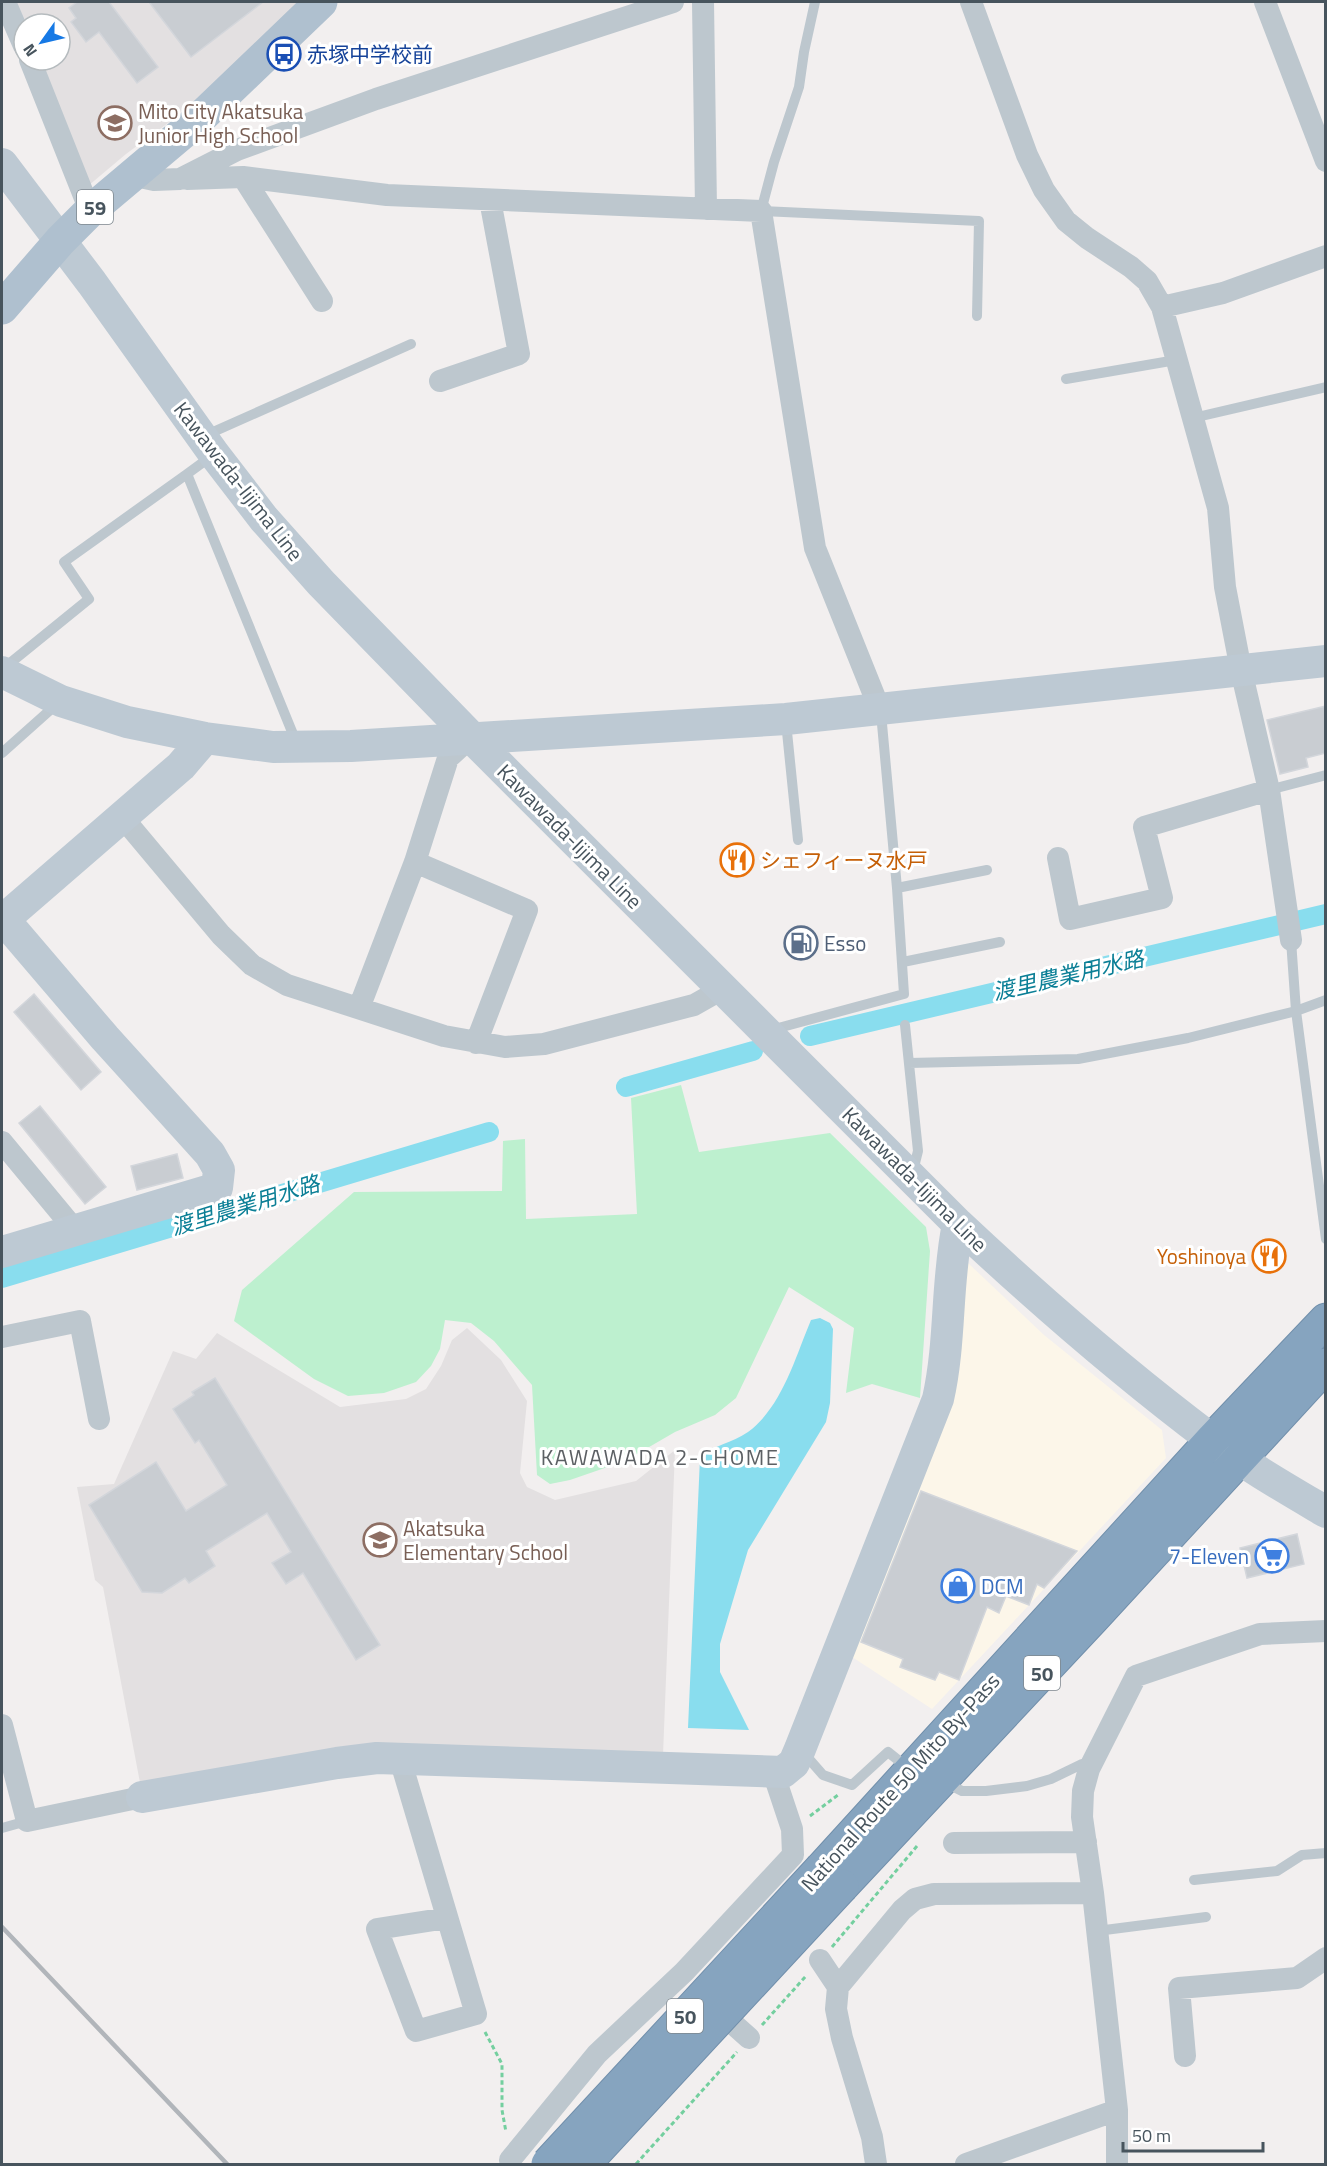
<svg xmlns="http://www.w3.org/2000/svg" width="1327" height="2166" font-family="'Titillium Web','Noto Sans JP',sans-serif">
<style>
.commercial{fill:#fcf6e9}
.education{fill:#e3e0e1}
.green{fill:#bdf0cf}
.water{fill:#89ddee}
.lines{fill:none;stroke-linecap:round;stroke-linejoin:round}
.canal{stroke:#89ddee;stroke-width:20}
.building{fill:#c9cdd2;stroke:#d3d6db;stroke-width:1.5}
.highway-casing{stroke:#718fab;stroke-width:35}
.path{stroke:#74cf9f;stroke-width:3;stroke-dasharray:4.5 3;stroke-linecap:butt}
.lane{stroke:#bdc7ce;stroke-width:10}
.street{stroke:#bdc7ce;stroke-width:22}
.secondary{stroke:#bdc9d3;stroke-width:32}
.primary{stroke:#afc0cf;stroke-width:33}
.highway{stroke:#86a4bf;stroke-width:33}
.rail{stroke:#b1b5ba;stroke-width:4.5}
.highway-bridge-casing{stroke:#718fab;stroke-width:35;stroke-linecap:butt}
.highway-bridge{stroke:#86a4bf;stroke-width:33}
.labels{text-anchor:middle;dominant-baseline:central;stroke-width:6;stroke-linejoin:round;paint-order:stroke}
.shield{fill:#fff;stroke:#7e878e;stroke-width:1.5}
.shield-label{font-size:20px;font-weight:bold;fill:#47545d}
.transit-label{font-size:21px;fill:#164399;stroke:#fff;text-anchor:start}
.education-label{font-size:21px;fill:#785e54;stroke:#fff;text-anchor:start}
.street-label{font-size:21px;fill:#47545d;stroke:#fff}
.food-label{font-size:21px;fill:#c56008;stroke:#fff;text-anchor:start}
.service-label{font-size:21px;fill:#4e5e75;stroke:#fff;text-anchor:start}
.shop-label{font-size:21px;fill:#366cbe;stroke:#fff;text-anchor:end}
.water-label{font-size:22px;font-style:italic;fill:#0b7f96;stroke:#fff}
.neighbourhood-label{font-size:22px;letter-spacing:1.5px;fill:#5c6064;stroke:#fff}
</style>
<rect width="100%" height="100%" fill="#f2efef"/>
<path class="commercial" d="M968,1263L1044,1335L1162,1430L1166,1458L932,1709L849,1655Z"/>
<path class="education" d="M11,2H300L210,92L126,154L88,186L37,60H60V24H24Z
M467,1328L501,1360L527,1401L520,1473L527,1487L555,1500L636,1481L675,1450L663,1755L141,1788L103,1587L95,1580L77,1487L114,1484L173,1351L196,1359L217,1333L340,1407L406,1399L426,1389L441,1366L452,1340Z"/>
<path class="green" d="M681,1085L699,1152L830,1133L926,1227L930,1251L920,1398L872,1384L846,1393L854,1328L789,1287L736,1398L715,1415L675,1432L625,1461L570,1480L550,1484L537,1475L532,1385L494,1341L471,1323L445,1320L440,1349L431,1366L416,1382L384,1393L348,1396L314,1379L234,1321L242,1290L354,1192L502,1191L503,1141L525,1139L526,1219L637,1214L631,1098Z"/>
<path class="water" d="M820,1318L830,1323L833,1329L830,1403L826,1422L748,1550L720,1644V1672L749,1730L688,1728L700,1458C713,1445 732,1443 748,1432C782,1407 795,1358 811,1320Z"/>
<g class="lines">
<path class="canal" d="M810,1036L1326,914
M626,1087L753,1051
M2,1278L489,1132"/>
</g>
<path class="building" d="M77,2H109L158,67L137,83L99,32L86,42L71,22L76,18L69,8Z
M149,2H263L191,57Z
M1326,706V753L1306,758L1308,767L1280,774L1267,720Z
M34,994L101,1072L81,1090L14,1012Z
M40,1106L106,1187L85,1204L19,1123Z
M177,1154L183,1178L137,1190L131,1166Z
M215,1378L380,1645L356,1660L303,1573L286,1584L272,1563L291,1552L267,1513L206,1551L215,1566L189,1583L185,1578L162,1593L142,1592L89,1505L156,1462L186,1511L227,1485L199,1440L195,1443L173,1409L194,1395L192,1392Z
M921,1491L1077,1551L1044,1588L1037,1584L1029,1605L1006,1596L999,1613L987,1607L959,1680L939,1672L935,1680L900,1667L903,1659L861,1642Z
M1297,1534L1304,1564L1247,1578L1240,1548Z"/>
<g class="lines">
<defs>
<path id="highway" d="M822,1868L1212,1440L1326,1320
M842,1886L1093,1618L1326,1365"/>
</defs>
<use href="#highway" class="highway-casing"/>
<path class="path" d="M810,1816L838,1795
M832,1947L917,1846
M762,2025L806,1976
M485,2032L502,2064V2110L506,2132
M636,2164L737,2052"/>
<path class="lane" d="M815,2L804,52L799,87L774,162L761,211L979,221L977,316
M1066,379L1176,360
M1193,418L1326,387
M204,436L411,344
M213,455L187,474L297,744
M4,668L89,599L64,562L187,474
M786,722L798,840
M2,753L58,703
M1269,790L1326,775
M897,888L987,870
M1291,940L1296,1011L1326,1239
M903,962L1000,942
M905,1025L918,1151L913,1171
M771,1030L904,994L897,888L881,713
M909,1063L1078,1059L1188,1038L1296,1011L1326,1000
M802,1751L823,1775L852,1785L888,1752L908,1768
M944,1782L962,1791H986L1027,1786L1051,1779L1082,1764L1089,1768
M2,1828L27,1821
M1194,1880L1277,1871L1302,1855L1326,1853
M1097,1931L1206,1917"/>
<path class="street" d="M5,2L24,46
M703,2L706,209
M971,2L1027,155L1044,190L1066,221L1087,238L1131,267L1147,281L1162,307L1218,508L1225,587L1241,670L1269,790L1291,940
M1265,2L1326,161
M30,60L90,211
M131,175L154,180L180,179L237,150L376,99L673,2
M243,177L387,195L761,211L815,548L880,710
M187,179L243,177L322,301
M1162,307L1223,293L1326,256
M440,381L519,354L490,200
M123,818L221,935L252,965L287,985L444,1036L505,1047L544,1044L694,1005L724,988
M1058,858L1070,919L1162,898L1144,827L1269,790
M415,862L527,910L476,1043
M359,1008L415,862L448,758L471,737
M2,1142L75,1230
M2,1337L80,1321L99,1419
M2,1725L27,1821L142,1797
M400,1759L476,2014L416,2031L377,1929L447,1918
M954,1843L1086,1842
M820,1960L838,1987L836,2009L842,2038L872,2137L876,2164
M838,1987L902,1910L915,1899L934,1894L1093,1893
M712,2005L749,2038
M1185,2056L1179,1988L1297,1978L1326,1958
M510,2160L597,2054L684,1972L793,1855L792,1829L773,1772
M966,2164L1117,2110
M1117,2164V2110L1093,1893L1082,1817L1083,1791L1089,1769L1136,1676L1260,1634L1326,1631"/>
<path class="secondary" d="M2,164L92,283L214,454L264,519L321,583L471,737L958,1224C1039,1300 1122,1372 1211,1439C1247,1466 1287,1489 1326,1512
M2,672L61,701L127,722L205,738L273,747L351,746L786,719L1326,661
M2,1252L217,1188L219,1170L210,1154L105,1038L5,921L10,914L181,766L205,738
M142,1797L337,1763L377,1758L783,1772L794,1763L800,1749L938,1399C951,1342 946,1282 958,1224"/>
<path class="primary" d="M2,308L60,241L90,211L198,120L321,2"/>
<use href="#highway" class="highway"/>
<path class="rail" d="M2,1927L227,2164"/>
<defs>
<path id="highway-bridge" d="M548,2164L822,1868
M584,2164L842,1886"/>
</defs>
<use href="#highway-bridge" class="highway-bridge-casing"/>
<use href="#highway-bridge" class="highway-bridge"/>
</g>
<defs>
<symbol id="bus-ring" viewBox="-11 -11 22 22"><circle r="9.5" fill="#fff" stroke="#1a4fb4" stroke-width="1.5"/><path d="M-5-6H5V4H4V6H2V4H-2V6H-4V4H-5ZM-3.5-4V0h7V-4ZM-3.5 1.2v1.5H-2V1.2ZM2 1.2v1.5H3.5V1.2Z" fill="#1a4fb4"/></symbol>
<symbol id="school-ring" viewBox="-11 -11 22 22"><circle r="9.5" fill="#fff" stroke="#8d6e63" stroke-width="1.5"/><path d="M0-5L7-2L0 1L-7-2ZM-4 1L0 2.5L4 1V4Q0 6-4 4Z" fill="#8d6e63"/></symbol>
<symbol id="restaurant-ring" viewBox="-11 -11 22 22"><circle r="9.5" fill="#fff" stroke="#e8710a" stroke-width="1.5"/><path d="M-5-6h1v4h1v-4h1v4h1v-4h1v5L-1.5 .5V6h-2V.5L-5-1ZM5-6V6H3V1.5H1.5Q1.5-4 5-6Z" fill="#e8710a"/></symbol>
<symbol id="fuel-ring" viewBox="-11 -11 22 22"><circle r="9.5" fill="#fff" stroke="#5c6f8a" stroke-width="1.5"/><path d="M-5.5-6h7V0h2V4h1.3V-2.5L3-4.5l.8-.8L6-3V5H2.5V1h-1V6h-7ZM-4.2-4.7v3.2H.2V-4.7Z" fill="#5c6f8a"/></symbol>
<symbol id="supermarket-ring" viewBox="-11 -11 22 22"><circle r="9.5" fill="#fff" stroke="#3f7fe0" stroke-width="1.5"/><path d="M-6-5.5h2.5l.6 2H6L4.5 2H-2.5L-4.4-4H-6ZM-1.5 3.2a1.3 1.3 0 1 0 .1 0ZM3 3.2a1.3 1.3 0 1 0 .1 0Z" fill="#3f7fe0"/></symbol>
<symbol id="shop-ring" viewBox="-11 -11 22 22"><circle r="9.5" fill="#fff" stroke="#3f7fe0" stroke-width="1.5"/><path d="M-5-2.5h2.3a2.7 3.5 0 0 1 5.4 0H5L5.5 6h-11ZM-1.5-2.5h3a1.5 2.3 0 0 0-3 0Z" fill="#3f7fe0"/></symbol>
</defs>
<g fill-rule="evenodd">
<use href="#bus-ring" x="265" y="35" width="38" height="38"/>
<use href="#school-ring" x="96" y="104" width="38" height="38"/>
<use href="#restaurant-ring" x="718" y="841" width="38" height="38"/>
<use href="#fuel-ring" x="782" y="924" width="38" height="38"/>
<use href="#restaurant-ring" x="1250" y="1237" width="38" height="38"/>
<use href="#school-ring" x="361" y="1521" width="38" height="38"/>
<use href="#supermarket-ring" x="1253" y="1537" width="38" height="38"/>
<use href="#shop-ring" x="939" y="1567" width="38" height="38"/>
</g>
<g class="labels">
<g class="shield">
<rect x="77" y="190" width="36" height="34" rx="4.5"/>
<rect x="1024" y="1656" width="36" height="34" rx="4.5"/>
<rect x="667" y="1999" width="36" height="34" rx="4.5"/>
</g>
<g class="shield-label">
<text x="95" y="207">59</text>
<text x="1042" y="1673">50</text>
<text x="685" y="2016">50</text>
</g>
<g class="transit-label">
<text x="307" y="54">赤塚中学校前</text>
</g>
<g class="education-label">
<text x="138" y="111">Mito City Akatsuka<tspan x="138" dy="24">Junior High School</tspan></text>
<text x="403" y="1528">Akatsuka<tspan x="403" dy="24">Elementary School</tspan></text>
</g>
<g class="street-label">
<text transform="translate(239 481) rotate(52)">Kawawada-Iijima Line</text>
<text transform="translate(570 836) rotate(45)">Kawawada-Iijima Line</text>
<text transform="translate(915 1179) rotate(45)">Kawawada-Iijima Line</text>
<text transform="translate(900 1782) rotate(-48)">National Route 50 Mito By-Pass</text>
</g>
<g class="food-label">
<text x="760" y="860">シェフィーヌ水戸</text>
<text x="1246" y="1256" text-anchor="end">Yoshinoya</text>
</g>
<g class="service-label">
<text x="824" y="943">Esso</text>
</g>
<g class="shop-label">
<text x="1249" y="1556">7-Eleven</text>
<text x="981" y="1586" text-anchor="start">DCM</text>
</g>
<g class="water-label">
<text transform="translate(1068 975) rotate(-13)">渡里農業用水路</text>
<text transform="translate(245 1205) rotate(-17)">渡里農業用水路</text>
</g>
<g class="neighbourhood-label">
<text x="660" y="1457">KAWAWADA 2-CHOME</text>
</g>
</g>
<rect width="1327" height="2166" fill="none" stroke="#47545d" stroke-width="6"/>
<g transform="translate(42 42) rotate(236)"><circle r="28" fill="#ffffff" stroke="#b5bbbe" stroke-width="1.5"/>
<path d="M0-4.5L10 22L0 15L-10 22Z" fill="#1679e5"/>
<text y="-9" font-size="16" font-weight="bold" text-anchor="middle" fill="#47545d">N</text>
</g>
<path d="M1123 2142v9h140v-9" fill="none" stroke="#47545d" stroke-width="3"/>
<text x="1132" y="2142" font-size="18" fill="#47545d" stroke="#ffffff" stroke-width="4.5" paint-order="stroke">50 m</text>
</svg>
